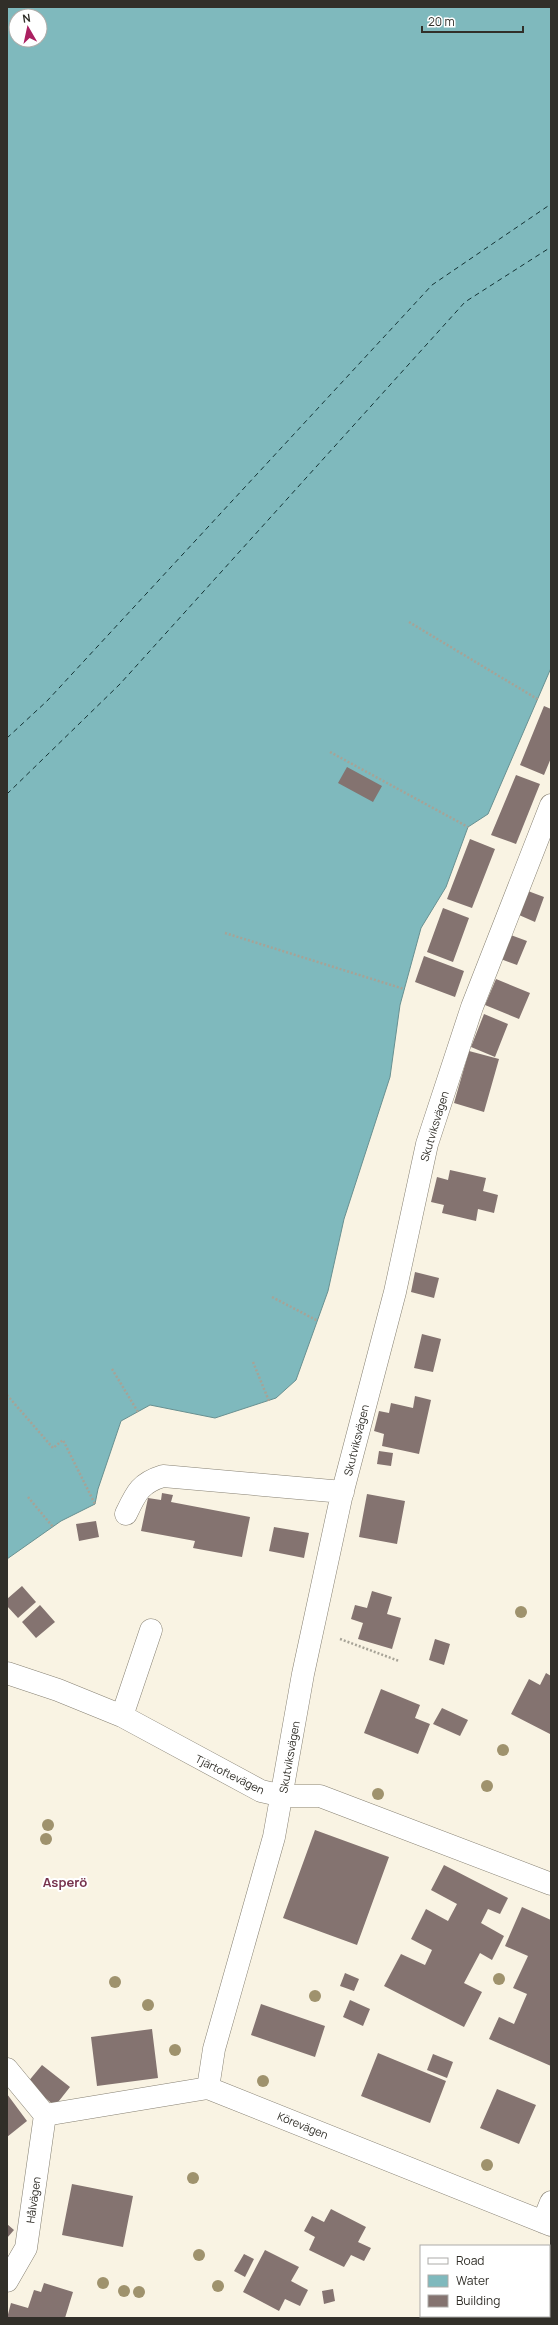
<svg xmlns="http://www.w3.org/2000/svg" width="558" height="2325" font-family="Manrope,sans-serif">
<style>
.water{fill:#7fb9bd;stroke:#689091;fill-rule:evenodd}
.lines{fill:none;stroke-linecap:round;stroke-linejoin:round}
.ferry{stroke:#143335;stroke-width:1;stroke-dasharray:5 4;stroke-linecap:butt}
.building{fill:#847370}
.minor-casing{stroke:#878173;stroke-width:23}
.path{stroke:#a7a397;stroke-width:2.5;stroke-dasharray:2 2;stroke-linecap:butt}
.minor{stroke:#fff;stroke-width:22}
.tree{fill:#9f926d}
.labels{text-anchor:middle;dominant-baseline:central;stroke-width:4;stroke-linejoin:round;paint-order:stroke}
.street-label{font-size:11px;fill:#312f29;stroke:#fff}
.quarter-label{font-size:13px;font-weight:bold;fill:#77334e;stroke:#fff}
</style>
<rect width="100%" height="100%" fill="#f9f3e3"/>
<path class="water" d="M7,7H551V668L488,814L468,827L446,887L421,928L400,1005L390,1077L344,1219L328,1291L296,1380L276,1398L215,1418L150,1405L121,1421L98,1489L95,1504L61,1521L7,1559ZM16,16H40V40H16Z"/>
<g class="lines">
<path class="ferry" d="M7,738L47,701L432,285L551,204
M7,794L120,684L465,302L551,247"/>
</g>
<path class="building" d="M544,706L551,709V758L544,775L520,765Z
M347,767L382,786L373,802L338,783Z
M516,775L540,784L516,844L491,835Z
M470,839L495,849L472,908L447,899Z
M528,891L544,897L535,922L519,915Z
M443,908L469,918L453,962L427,952Z
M508,934L527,941L517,965L498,958Z
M424,956L464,971L455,997L415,982Z
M496,979L530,993L519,1019L485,1005Z
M484,1014L508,1024L495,1057L471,1047Z
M469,1051L499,1059L484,1112L454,1103Z
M450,1170L486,1178L483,1191L498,1195L494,1213L478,1209L476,1221L442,1213L444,1205L431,1202L437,1177L448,1180Z
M415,1272L439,1278L434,1298L411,1292Z
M422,1334L441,1339L433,1372L414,1368Z
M415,1396L431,1400L419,1454L382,1446L384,1434L374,1431L379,1411L389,1413L391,1403L413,1408Z
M379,1451L393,1453L391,1466L377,1464Z
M162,1493L173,1495L171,1502L250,1517L242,1557L193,1548L195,1541L141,1531L148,1498L161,1500Z
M367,1494L405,1501L397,1544L359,1537Z
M96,1521L99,1537L79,1541L76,1524Z
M274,1527L309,1533L304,1558L269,1551Z
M22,1586L36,1602L18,1618L7,1606V1599Z
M372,1591L392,1597L387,1614L401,1618L392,1649L358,1639L363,1623L351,1619L355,1605L367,1608Z
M40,1605L55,1622L36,1638L22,1622Z
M435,1639L450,1644L444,1665L429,1660Z
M546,1673L551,1676L550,1734L511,1714L529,1679L540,1685Z
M381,1689L420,1705L415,1718L430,1724L418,1754L364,1733Z
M442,1708L468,1720L460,1736L433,1724Z
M315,1830L389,1857L357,1945L283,1918Z
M444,1865L508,1898L500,1914L488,1909L481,1923L504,1936L492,1960L480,1953L464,1983L482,1992L464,2027L384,1986L401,1954L425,1965L432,1950L411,1939L426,1909L448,1921L457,1904L431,1890Z
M522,1907L551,1920V2066L489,2039L499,2017L514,2024L527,1994L513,1988L528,1956L505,1946Z
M345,1973L359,1979L354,1991L340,1986Z
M350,2000L370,2009L363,2026L343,2017Z
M261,2004L325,2026L315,2057L251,2035Z
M152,2029L158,2078L97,2086L91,2037Z
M378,2053L446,2081L430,2123L361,2096Z
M433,2054L453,2062L447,2078L427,2070Z
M42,2065L70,2087L55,2106L27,2083Z
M497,2089L536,2105L519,2144L480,2128Z
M7,2094L27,2121L7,2137Z
M72,2184L133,2196L123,2247L62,2235Z
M331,2209L366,2227L358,2242L371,2248L364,2261L351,2255L344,2267L309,2250L315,2237L304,2231L312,2216L324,2222Z
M7,2224L14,2230L7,2238Z
M265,2250L299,2267L291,2281L308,2290L300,2306L285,2299L279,2311L243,2292Z
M244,2254L254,2259L245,2277L234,2271Z
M44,2283L73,2292L65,2318H7L11,2303L28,2308L34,2290L41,2292Z
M333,2289L335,2301L324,2304L322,2291Z"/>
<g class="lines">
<defs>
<path id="minor" d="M126,1514C136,1493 140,1483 163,1476L343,1492
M7,1673L58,1690L122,1716L261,1791L283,1796H320L551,1884
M122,1716L151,1630
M7,2069L45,2115
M208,2088L214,2049L274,1837L303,1674L341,1498L395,1292L427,1144L472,1007L551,805
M45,2115L208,2088L551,2225
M543,2222L551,2202
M7,2281L26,2248L45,2115"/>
</defs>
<use href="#minor" class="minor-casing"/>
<path class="path" d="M409,622L539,700
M330,752L468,827
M225,933L404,989
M272,1297L318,1321
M253,1362L269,1401
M112,1369L138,1412
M7,1395L53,1448L63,1440L95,1504
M28,1497L53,1527
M340,1639L399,1661"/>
<use href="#minor" class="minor"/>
</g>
<g class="tree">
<circle cx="521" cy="1612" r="6"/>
<circle cx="503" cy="1750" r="6"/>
<circle cx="487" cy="1786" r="6"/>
<circle cx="378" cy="1794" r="6"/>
<circle cx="48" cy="1825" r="6"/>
<circle cx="46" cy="1839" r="6"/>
<circle cx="499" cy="1979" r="6"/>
<circle cx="115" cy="1982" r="6"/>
<circle cx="315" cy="1996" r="6"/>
<circle cx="148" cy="2005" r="6"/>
<circle cx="175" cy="2050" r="6"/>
<circle cx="263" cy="2081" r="6"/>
<circle cx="487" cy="2165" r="6"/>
<circle cx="193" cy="2178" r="6"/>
<circle cx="199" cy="2255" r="6"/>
<circle cx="103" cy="2283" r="6"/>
<circle cx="218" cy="2286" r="6"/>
<circle cx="124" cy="2291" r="6"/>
<circle cx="139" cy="2292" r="6"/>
</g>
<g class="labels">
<g class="street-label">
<text transform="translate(434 1126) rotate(-73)">Skutviksvägen</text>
<text transform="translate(356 1440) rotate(-76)">Skutviksvägen</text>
<text transform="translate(289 1757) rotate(-80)">Skutviksvägen</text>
<text transform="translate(230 1774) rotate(26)">Tjärtoftevägen</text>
<text transform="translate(303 2125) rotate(22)">Körevägen</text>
<text transform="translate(33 2200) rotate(-82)">Hålvägen</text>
</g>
<g class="quarter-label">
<text x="65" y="1882">Asperö</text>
</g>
</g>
<rect width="558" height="2325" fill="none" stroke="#312f29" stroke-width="16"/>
<rect x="420" y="2245" width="130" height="72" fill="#ffffff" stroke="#adaca9"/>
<rect x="428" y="2258" width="20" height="6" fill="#ffffff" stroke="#adaca9"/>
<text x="456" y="2265" font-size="12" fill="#312f29">Road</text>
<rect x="428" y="2275" width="20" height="12" fill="#7fb9bd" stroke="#adaca9"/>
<text x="456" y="2285" font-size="12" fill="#312f29">Water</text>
<rect x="428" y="2295" width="20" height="12" fill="#847370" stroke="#adaca9"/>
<text x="456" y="2305" font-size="12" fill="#312f29">Building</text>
<g transform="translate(28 28) rotate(351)"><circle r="19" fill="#ffffff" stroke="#adaca9"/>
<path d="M0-3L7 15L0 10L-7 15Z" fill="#ab2061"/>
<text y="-6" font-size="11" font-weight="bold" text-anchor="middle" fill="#312f29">N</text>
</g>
<path d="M422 26v6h101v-6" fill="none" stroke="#312f29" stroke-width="2"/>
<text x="428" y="26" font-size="12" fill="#312f29" stroke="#ffffff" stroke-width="3" paint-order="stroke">20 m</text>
</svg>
